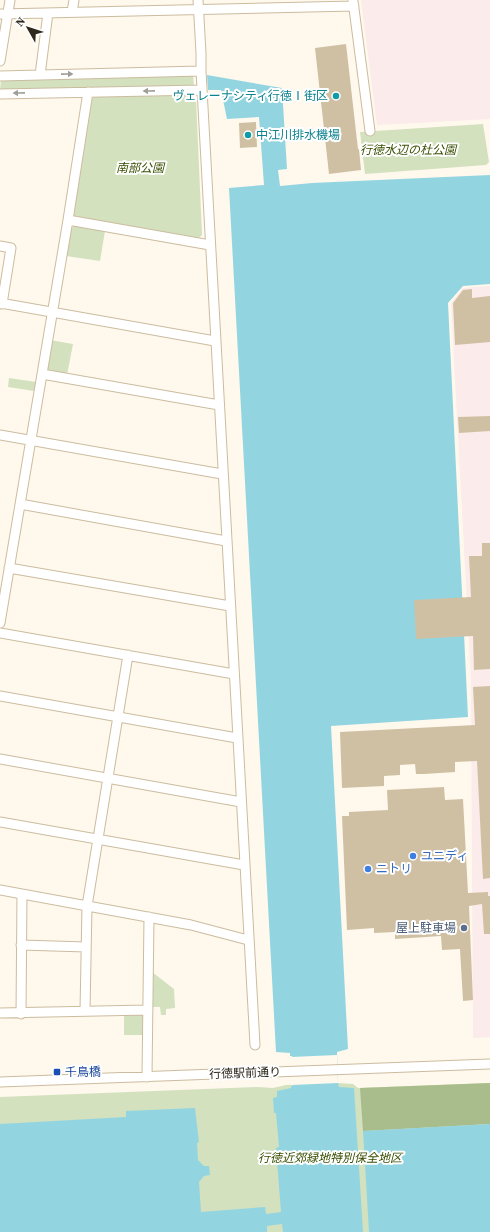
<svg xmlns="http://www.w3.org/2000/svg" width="490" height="1232" font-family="'Source Serif 4','Noto Sans JP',serif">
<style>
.industrial{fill:#fbebea}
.green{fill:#d3e1bf}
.forest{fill:#a9bc8b}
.water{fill:#92d5e1}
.pier{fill:#fff8ed}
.building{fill:#d0c0a3}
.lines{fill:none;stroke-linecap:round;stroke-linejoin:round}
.minor-casing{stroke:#ccbc9f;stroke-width:11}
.minor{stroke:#fff;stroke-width:9}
.oneway{fill:#a09e99}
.culture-dot{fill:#0f9aa8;stroke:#fff;stroke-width:1.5}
.shop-dot{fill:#3f7fe0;stroke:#fff;stroke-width:1.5}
.service-dot{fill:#5c6f8a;stroke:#fff;stroke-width:1.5}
.transit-dot{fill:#1a4fb4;stroke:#fff;stroke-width:1.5}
.labels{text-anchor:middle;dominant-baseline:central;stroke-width:4;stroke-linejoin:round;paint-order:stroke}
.culture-label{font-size:12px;fill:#0d838f;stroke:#fff;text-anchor:end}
.park-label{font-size:12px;font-style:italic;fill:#384e00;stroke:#fff}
.shop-label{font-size:12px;fill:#366cbe;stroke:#fff;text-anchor:start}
.service-label{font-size:12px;fill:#4e5e75;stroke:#fff;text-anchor:end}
.transit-label{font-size:12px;fill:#164399;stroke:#fff;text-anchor:start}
.street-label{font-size:12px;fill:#2d271c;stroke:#fff}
</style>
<rect width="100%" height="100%" fill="#fff8ed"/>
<path class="industrial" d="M361,0H490V119L377,125Z
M490,286V1037L473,1038L471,679L451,303L463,288Z"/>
<path class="green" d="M193,74L194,88L0,90L1,80Z
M189,93L196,99L202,235L199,238L76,218L72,213L90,100L95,95Z
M483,124L489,162L486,165L365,174L360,132Z
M74,226L105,231L100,261L66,256L71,229Z
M50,340L73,344L67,375L48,371L45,368Z
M9,378L36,382L34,391L8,387Z
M152,972L174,989L175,1008L166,1009V1015H161L160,1007H153Z
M124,1013H143V1035H124Z
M338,1083L353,1084L358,1088L490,1083V1232H0V1097L258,1087L273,1088L286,1085Z"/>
<path class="forest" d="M490,1083V1124L363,1131L360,1088Z"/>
<path class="water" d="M207,75L282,88L287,169L278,170L280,186L312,183L490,175V284L463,286L448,303L468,717L331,726L348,1049L337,1052L338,1083L339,1087L354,1088L363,1232H283L282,1224L267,1226V1232H0V1124L126,1117V1111L195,1108L199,1142L197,1143L198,1160L204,1166H209L210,1175L204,1176L199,1182L201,1212L265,1207L266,1214L281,1212L276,1148L279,1147L276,1113H274L273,1098L277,1097V1091L291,1088V1086H293L292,1056H290V1053L276,1052L229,188L264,185L259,117L227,119L221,90H208Z
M490,1124V1232H369L363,1131Z"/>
<path class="pier" d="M337,1055L338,1083L292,1085L291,1057Z"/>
<path class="building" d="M346,44L358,149H359L361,170L329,174L315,48Z
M256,122L257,147L240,148L239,123Z
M472,289V298L490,296V342L455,345L453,303L463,290Z
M490,416V431L459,433L458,417Z
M482,543H490V669L474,670L473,636L416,639L414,600L471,597L469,556H482Z
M490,686V878L483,879L477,761L455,762V772L424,774H416L415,764L400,765V775L384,776V786L342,788L340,732L475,725L473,687Z
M444,787L445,800L463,799L468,893L488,892V896H490V934H484L482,904L469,906L473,1000L463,1001L460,949L442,950L441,936L395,939V932L374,933V928L347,930L342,816H349V812L388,810L387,790Z"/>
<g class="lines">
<defs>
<path id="minor" d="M198,0L201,53V71L255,1045
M353,1L370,131
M72,12L74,0
M0,14L354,6
M0,61L10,0
M40,75L48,13
M0,76L201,71
M0,94L202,90
M68,220L210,245
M0,246L11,248L2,304
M0,303L215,341
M42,374L219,405
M0,435L222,474
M20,504L226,541
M9,568L230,606
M0,623L68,220L88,92
M0,633L234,674
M0,696L237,738
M0,759L241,802
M0,822L244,865
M0,890L191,925L248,940
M21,945L86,947
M85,1011L87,906L128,655
M0,1013L148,1010
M21,1014L22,894
M147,1077L149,917
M0,1082L490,1064"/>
</defs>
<use href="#minor" class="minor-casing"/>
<use href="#minor" class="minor"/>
</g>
<defs><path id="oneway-solid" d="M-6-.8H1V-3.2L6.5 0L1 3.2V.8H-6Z"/></defs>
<g class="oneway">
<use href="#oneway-solid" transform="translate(67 74) rotate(-1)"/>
<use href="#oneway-solid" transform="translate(149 91) rotate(179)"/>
<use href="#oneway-solid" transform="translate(19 93) rotate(179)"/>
</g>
<g class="culture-dot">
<circle cx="336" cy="96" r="4"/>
<circle cx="248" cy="135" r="4"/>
</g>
<g class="shop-dot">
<circle cx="413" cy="856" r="4"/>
<circle cx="368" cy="869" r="4"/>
</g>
<circle class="service-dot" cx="464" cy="928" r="4"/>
<rect class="transit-dot" x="53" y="1068" width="8" height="8" rx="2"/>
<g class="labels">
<g class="culture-label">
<text x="328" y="96">ヴェレーナシティ行徳Ⅰ街区</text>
<text x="256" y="135" text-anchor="start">中江川排水機場</text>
</g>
<g class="park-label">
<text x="408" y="150">行徳水辺の杜公園</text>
<text x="140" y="168">南部公園</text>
<text x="330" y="1158">行徳近郊緑地特別保全地区</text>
</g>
<g class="shop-label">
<text x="421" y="856">ユニディ</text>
<text x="376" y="869">ニトリ</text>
</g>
<g class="service-label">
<text x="456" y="928">屋上駐車場</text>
</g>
<g class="transit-label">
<text x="65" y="1072">千鳥橋</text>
</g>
<g class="street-label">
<text transform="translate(245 1073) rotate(-2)">行徳駅前通り</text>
</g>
</g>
<g transform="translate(28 28) rotate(309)" stroke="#ffffff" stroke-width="3" paint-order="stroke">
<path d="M0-3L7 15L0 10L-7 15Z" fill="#2d271c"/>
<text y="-6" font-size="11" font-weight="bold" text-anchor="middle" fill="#2d271c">N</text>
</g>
</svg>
